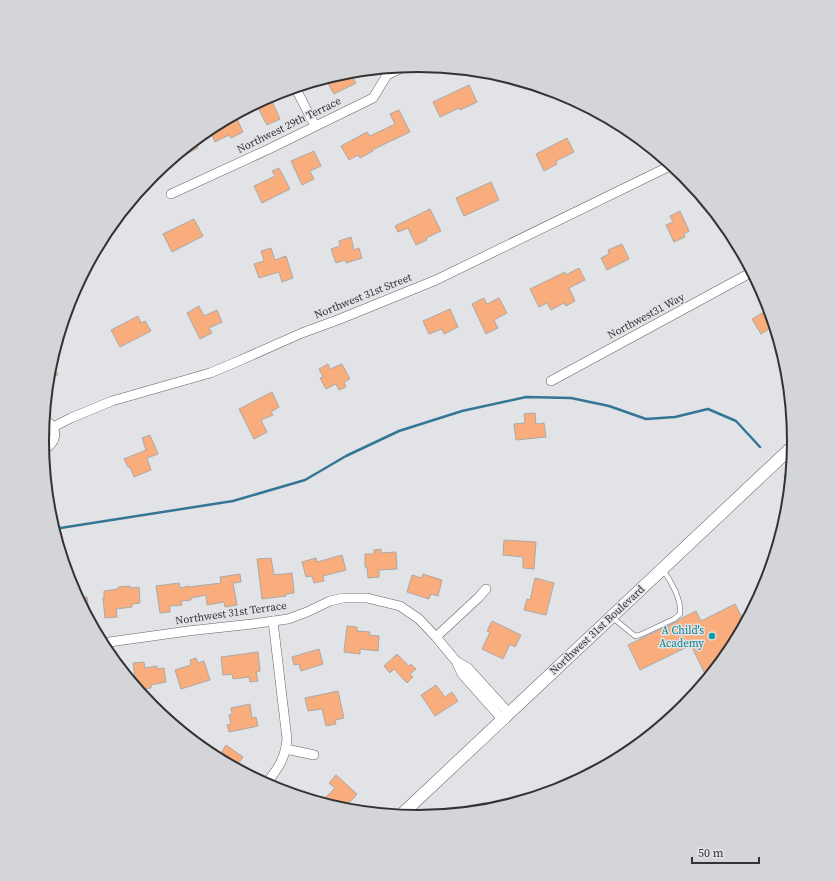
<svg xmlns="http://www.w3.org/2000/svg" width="836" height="881" font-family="'Source Serif 4',serif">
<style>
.green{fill:#becb86}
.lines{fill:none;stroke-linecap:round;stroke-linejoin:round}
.stream{stroke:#357697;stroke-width:2.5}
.building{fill:#f9ac7c;stroke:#aca9a7}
.service-casing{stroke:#626467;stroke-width:5.5}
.minor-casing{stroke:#626467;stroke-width:10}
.tertiary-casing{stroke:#626467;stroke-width:13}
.service{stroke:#fff;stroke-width:4.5}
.minor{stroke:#fff;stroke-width:9}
.tertiary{stroke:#fff;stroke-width:12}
.culture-dot{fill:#0f9aa8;stroke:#e1e3e6;stroke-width:1.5}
.labels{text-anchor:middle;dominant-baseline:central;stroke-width:3;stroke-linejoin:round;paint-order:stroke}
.street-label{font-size:11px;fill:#323334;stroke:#e1e3e6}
.culture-label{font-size:11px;fill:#0d838f;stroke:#e1e3e6;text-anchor:end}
.rim{fill:none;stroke:#323334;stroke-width:2}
</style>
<rect width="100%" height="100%" fill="#e1e3e6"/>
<path class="green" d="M484,802L488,810L464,812Z"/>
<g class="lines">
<path class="stream" d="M785,476L790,483
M54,529L233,501L305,480L346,456L399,431L462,411L526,397L571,398L609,406L646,419L675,417L708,409L736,421L760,447"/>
</g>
<path class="building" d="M350,72L356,83L334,94L325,78L338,74L340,77Z
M469,85L477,102L460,110L459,108L440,117L433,102Z
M271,99L280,119L267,125L257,106Z
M399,110L410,132L372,150L373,151L360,158L358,155L349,160L341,146L367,132L370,136L395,124L390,114Z
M225,119L227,124L237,119L243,132L231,138L229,135L215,142L209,128Z
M567,138L574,152L556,161L557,164L544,171L536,154Z
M194,140L198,148L175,160L173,157Z
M314,151L321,166L310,171L314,179L302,185L291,161Z
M279,168L290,189L262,203L254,186L275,176L272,171Z
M491,182L499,200L464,216L456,198Z
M430,209L441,231L426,238L427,240L416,245L408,228L398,232L395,226Z
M680,211L689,231L684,234L685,237L674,242L666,225L673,222L670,216Z
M194,219L203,236L172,252L163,234Z
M351,237L354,250L359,248L362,258L346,263L345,260L336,263L331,249L340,246L339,241Z
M622,244L629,259L607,270L601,258L609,254L608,250Z
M271,248L275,260L286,256L293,278L282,282L279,272L259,278L254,264L264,261L261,251Z
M579,268L585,280L569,288L575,301L566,306L564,303L551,310L547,303L539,307L530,289L565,272L566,275Z
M484,298L487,304L499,298L507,313L494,320L498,328L486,334L472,304Z
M199,306L204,316L217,310L222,322L209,328L212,333L200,339L187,313Z
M450,309L458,327L444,334L442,329L429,334L423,321Z
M769,309L774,326L761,334L752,319Z
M138,316L141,323L145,321L151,331L120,347L111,330Z
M51,361L58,375L48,379L49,367Z
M328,364L330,369L342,364L350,379L344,382L346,387L339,390L336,384L326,389L320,378L323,377L319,369Z
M272,392L279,407L271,412L273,415L261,420L267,432L254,439L239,409Z
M535,413L536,424L544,423L546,437L516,440L514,424L525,423L524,414Z
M150,435L158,454L147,458L151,470L134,477L130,467H128L124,459L146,450L142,438Z
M504,540L536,542L534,569L523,568V557L503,555Z
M381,549V553L396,552L397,569L379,570V577L368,578L367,567H365V554H374V550Z
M342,555L346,570L323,576L324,581L314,583L312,576L306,577L302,562L316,558L317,562Z
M271,558L274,575L292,573L294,593L286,594V596L262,599L257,559Z
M240,574L241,582L233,583L237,605L225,607L224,602L207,605L206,595L191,598V600L181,601L182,605L170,606V612L160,613L156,586L179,583L180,588L189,586V587L221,583L220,577Z
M423,574L442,580L438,596L431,594L429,599L407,592L412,575L422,578Z
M535,578L554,583L546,615L524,610L527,599L530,600Z
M130,586V588L139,587L140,603L132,604V607L116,609L117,617L105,618L103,598H104V591L118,589V587Z
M87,597L90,620L78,598Z
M735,604L745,623L730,650L711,673L706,676L691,645L640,670L628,645L676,622L680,619L696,611L701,621Z
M492,621L521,635L515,647L510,644L503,659L482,649L490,632L487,631Z
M347,626L357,627V631L370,632L369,635L379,636L378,651L360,649V654L344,652Z
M319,649L323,664L301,671L299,664L294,665L292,657Z
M258,652L260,671L256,672L258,681L250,682L249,677L233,679L232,674L223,675L221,657Z
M397,654L409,666L411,664L416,669L410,674L413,677L407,683L394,669L390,673L384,666Z
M196,658L198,663L204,661L210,680L181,689L175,670L191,665L190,660Z
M144,662L145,668L157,666V669L164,668L166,682L151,685V688L138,690L136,687L133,663Z
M436,685L445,697L452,692L458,701L435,716L421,695Z
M338,691L344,718L335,720L336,724L326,726L322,709L308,711L305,698Z
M250,704L252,718L256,717L258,726L229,732L227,725L231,724L229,715L232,714L231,708Z
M226,745L243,757L236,767L218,758Z
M336,775L357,794L344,809L334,806L325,798L335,788L329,783Z"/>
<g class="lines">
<defs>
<path id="service" d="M613,618L635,636L640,635L674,619L680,614C682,600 671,581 663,570"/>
<path id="minor" d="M295,87L315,126
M171,194L269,149L373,98L387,75L406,66
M551,381L752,272
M53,427L71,418L112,401L210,373L234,363L302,333L340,319L436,280L672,165
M43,449C58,444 59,426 44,420
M436,637L479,597L486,589
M102,643L188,631L252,624L288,619L307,612L330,601L343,598H367L400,606L419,619L436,637L456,661L462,674L502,719
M456,661L468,668L509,713
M286,749L314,755
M266,784C278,768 285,760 287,739L273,621"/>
<path id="tertiary" d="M401,815L793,446"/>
</defs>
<use href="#service" class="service-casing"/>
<use href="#minor" class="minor-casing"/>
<use href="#tertiary" class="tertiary-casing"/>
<use href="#service" class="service"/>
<use href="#minor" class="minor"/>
<use href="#tertiary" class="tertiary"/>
</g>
<circle class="culture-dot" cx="712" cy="636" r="4"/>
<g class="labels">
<g class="street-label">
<text transform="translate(289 125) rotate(-26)">Northwest 29th Terrace</text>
<text transform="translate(363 296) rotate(-22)">Northwest 31st Street</text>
<text transform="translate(646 316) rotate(-28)">Northwest31 Way</text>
<text transform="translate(231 613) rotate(-8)">Northwest 31st Terrace</text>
<text transform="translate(597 630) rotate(-43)">Northwest 31st Boulevard</text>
</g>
<g class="culture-label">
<text x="704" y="630">A Child's<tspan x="704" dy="13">Academy</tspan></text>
</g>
</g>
<path d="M0 0H836V881H0ZM49 441a369 369 0 1 1 738 0a369 369 0 1 1-738 0Z" fill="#d3d5d8" fill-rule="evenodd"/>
<path class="rim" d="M49 441a369 369 0 1 1 738 0a369 369 0 1 1-738 0Z"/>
<path d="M692 857v6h67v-6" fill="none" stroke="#323334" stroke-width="2"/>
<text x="698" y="857" font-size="12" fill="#323334" stroke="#e1e3e6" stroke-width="3" paint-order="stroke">50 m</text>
</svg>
